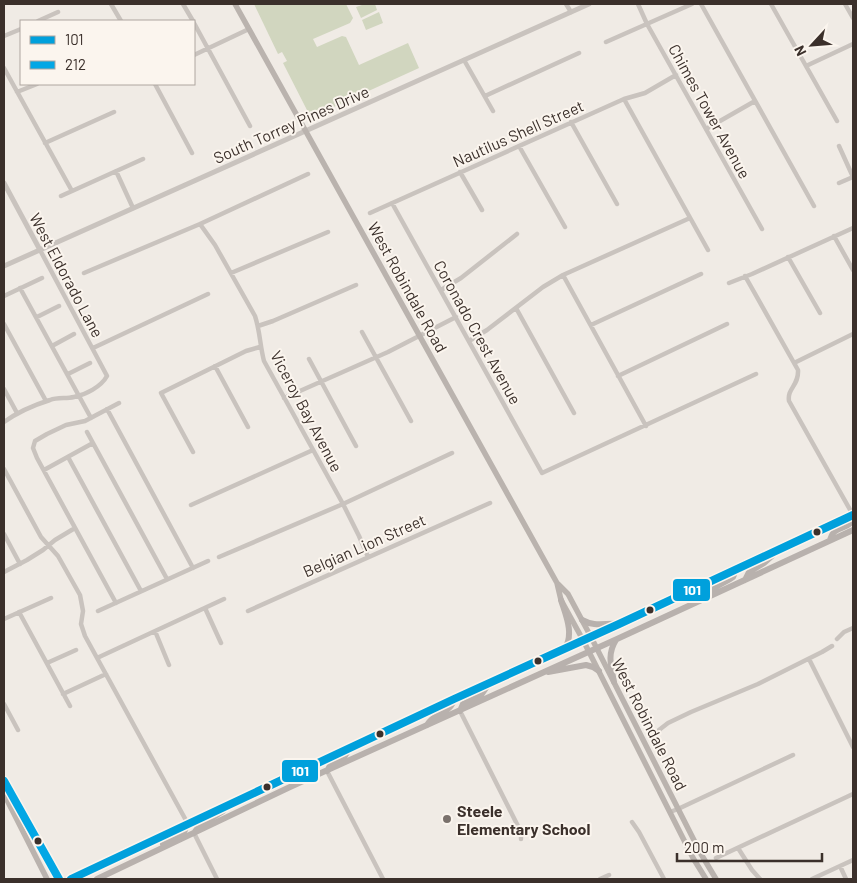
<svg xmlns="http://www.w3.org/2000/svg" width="857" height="883" font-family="Barlow,sans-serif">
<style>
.park{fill:#d1d6bf}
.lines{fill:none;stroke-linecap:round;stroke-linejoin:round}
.minor{stroke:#c9c3be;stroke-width:4.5}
.tertiary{stroke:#c9c3be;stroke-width:5}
.secondary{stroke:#bab3ae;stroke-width:5.5}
.primary{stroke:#b8b1ad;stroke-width:6}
.bus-1-casing{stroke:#fbf5ee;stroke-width:11}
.bus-2-casing{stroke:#fbf5ee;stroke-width:11}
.bus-1{stroke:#00a0dc;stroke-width:8}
.bus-2{stroke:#03a7e5;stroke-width:8}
.bus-dot{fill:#3b302b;stroke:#fbf5ee;stroke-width:2}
.poi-dot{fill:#7a716c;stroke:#fbf5ee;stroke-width:2}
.labels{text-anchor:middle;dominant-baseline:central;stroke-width:4;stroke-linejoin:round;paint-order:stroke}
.street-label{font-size:16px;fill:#3b302b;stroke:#fbf5ee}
.poi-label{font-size:16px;font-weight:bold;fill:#3b302b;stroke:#fbf5ee;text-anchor:start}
.line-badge{stroke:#fbf5ee;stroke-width:2}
.badge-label{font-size:14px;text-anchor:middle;font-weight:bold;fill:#fff}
</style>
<rect width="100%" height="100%" fill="#f0ebe5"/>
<path class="park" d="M254,4H346L353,18L350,23L313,39L317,47L342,36L346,37L359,65L408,43L419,68L316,115L309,114L283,63L287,61L282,52L278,54Z
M365,4H375L377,10L361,18L356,7Z
M379,12L383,23L366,30L362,20Z"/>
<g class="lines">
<path class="minor" d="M111,4L121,21
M183,4L193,21
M566,4L571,12
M638,4L647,24L762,229
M701,4L814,206
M771,4L837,121
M845,4L853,18
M38,21L58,12
M194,23L250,126
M4,36L21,29
M606,42L692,4
M194,55L249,29
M464,60L493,111
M806,66L853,44
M4,68L72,191
M155,84L192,153
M17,92L37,84
M485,96L579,53
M624,99L708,250
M571,122L617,204
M706,129L755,101
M45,143L114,112
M519,146L565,227
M839,146L853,177
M116,171L133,208
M460,172L482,210
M839,183L853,177
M61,196L143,159
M392,203L542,473L756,374
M370,213L624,99L645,93L676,75
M200,224L215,245L255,316C260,331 260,346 264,361L343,504L359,536L368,557
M834,236L853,270
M788,257L820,313
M84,273L200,224L308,174
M231,273L328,232
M563,275L646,426
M745,276L798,370C799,386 787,388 789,401L853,515
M729,283L752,274L853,228
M20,288L91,418
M441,290L461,278L517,234
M4,296L42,278
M516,308L574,413
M37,317L59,306
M4,324L46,401
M591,325L701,274
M258,326L273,321L356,285
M362,332L411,421
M469,341L487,330L543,287L563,275L690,218
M52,346L74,334
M93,348L208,294
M309,359L356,446
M794,363L853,334
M215,366L248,427
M68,374L90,363
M618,376L727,324
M4,389L17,413
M284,398L388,352L456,317
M107,409L193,568
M4,422C18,412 34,405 50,400C58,397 66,399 74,397C85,395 101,387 107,376L106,374L40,250
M87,432L167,579
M193,452L161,393L246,351L260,347
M68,457L141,591
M4,469L41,537L58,556L80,595L83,611L81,624L85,636L188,824
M44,470L93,443
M191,505L313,450
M4,534L20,564
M219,557L343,504L452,453
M4,572L27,560L43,550L55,540L75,528
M116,603L37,458L33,448L35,441L47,434L66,425L85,421L119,403
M205,608L221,643
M98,611L208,561
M248,611L490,503
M19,612L70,706
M4,619L51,598
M155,631L169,665
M837,639L844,632L853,628
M97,658L224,599
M809,659L853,747
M47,663L76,650
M63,694L106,674
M4,704L18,730
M460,711L521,832V839
M659,733V730L668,723L691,712L758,684L822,652L832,646
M327,771L383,879
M670,812L678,809L793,755
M632,822L639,832L664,879
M194,833L217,879
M738,848L752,870L760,879
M716,858L853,794
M840,866L846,879
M600,879L609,875
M812,879L853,860"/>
<path class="tertiary" d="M4,183L40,250
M4,266L589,4"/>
<path class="secondary" d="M235,4L557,583L561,600L583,640L693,858L706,879
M558,584L568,594L591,637L701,854L716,879
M4,781L7,785L59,879
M4,794L47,879"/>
<path class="primary" d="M830,540C831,537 832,534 834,532C842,525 852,529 853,515
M745,580L749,572L764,563L773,555
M561,600C566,616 574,633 565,649
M697,601L706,592L730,579L733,577L736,570
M582,620C595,627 604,623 618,624
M548,672L586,665L593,667L599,671
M614,682C611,666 607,654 616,640
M460,711L463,704L481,695L488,685
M427,725C434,712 451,714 454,699
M327,771L331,764L344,757L350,748
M297,781L313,771L314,768L313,765
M194,833C200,822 213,818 223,811
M163,844L183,833L185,830L188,824
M71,879L454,699L619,624L853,515
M97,879L290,787L617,639L853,530"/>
<defs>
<path id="bus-1" d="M71,879L454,699L619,624L853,515"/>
<path id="bus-2" d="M4,781L59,879"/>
</defs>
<use href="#bus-1" class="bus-1-casing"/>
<use href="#bus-2" class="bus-2-casing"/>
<use href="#bus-1" class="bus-1"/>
<use href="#bus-2" class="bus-2"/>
</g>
<g class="bus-dot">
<circle cx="817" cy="532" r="4.5"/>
<circle cx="650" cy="610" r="4.5"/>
<circle cx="538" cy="661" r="4.5"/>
<circle cx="380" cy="734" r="4.5"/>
<circle cx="267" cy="787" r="4.5"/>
<circle cx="38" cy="841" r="4.5"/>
</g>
<circle class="poi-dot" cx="447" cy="819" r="5"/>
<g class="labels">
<g class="street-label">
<text transform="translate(710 111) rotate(61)">Chimes Tower Avenue</text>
<text transform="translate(291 124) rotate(-24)">South Torrey Pines Drive</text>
<text transform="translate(518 133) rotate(-24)">Nautilus Shell Street</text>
<text transform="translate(67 275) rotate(62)">West Eldorado Lane</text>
<text transform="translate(408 287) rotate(61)">West Robindale Road</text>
<text transform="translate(478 332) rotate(61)">Coronado Crest Avenue</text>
<text transform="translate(307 411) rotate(62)">Viceroy Bay Avenue</text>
<text transform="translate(364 545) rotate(-24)">Belgian Lion Street</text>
<text transform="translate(650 724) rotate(63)">West Robindale Road</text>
</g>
<g class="poi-label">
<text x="457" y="810">Steele<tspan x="457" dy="18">Elementary School</tspan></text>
</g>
</g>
<g class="line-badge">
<rect x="672" y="578" width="39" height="24" rx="5" fill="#00a0dc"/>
<rect x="281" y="759" width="38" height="24" rx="5" fill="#00a0dc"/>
</g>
<g class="badge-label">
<text x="692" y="595">101</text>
<text x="300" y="776">101</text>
</g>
<rect width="857" height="883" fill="none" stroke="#3b302b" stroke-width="10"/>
<rect x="20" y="20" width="175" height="65" fill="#fbf5ee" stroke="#aea6a0"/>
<rect x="30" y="36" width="25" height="8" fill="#00a0dc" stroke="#aea6a0"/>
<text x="65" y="45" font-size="15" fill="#3b302b">101</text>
<rect x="30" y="61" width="25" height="8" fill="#03a7e5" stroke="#aea6a0"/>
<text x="65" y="70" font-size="15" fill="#3b302b">212</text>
<g transform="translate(812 45) rotate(244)" stroke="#fbf5ee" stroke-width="4" paint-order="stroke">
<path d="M0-4L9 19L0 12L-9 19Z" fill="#3b302b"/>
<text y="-8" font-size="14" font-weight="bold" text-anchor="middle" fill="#3b302b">N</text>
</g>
<path d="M677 853v8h145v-8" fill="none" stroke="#3b302b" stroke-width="2.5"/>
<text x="684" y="853" font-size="15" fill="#3b302b" stroke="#fbf5ee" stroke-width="4" paint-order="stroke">200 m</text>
</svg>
